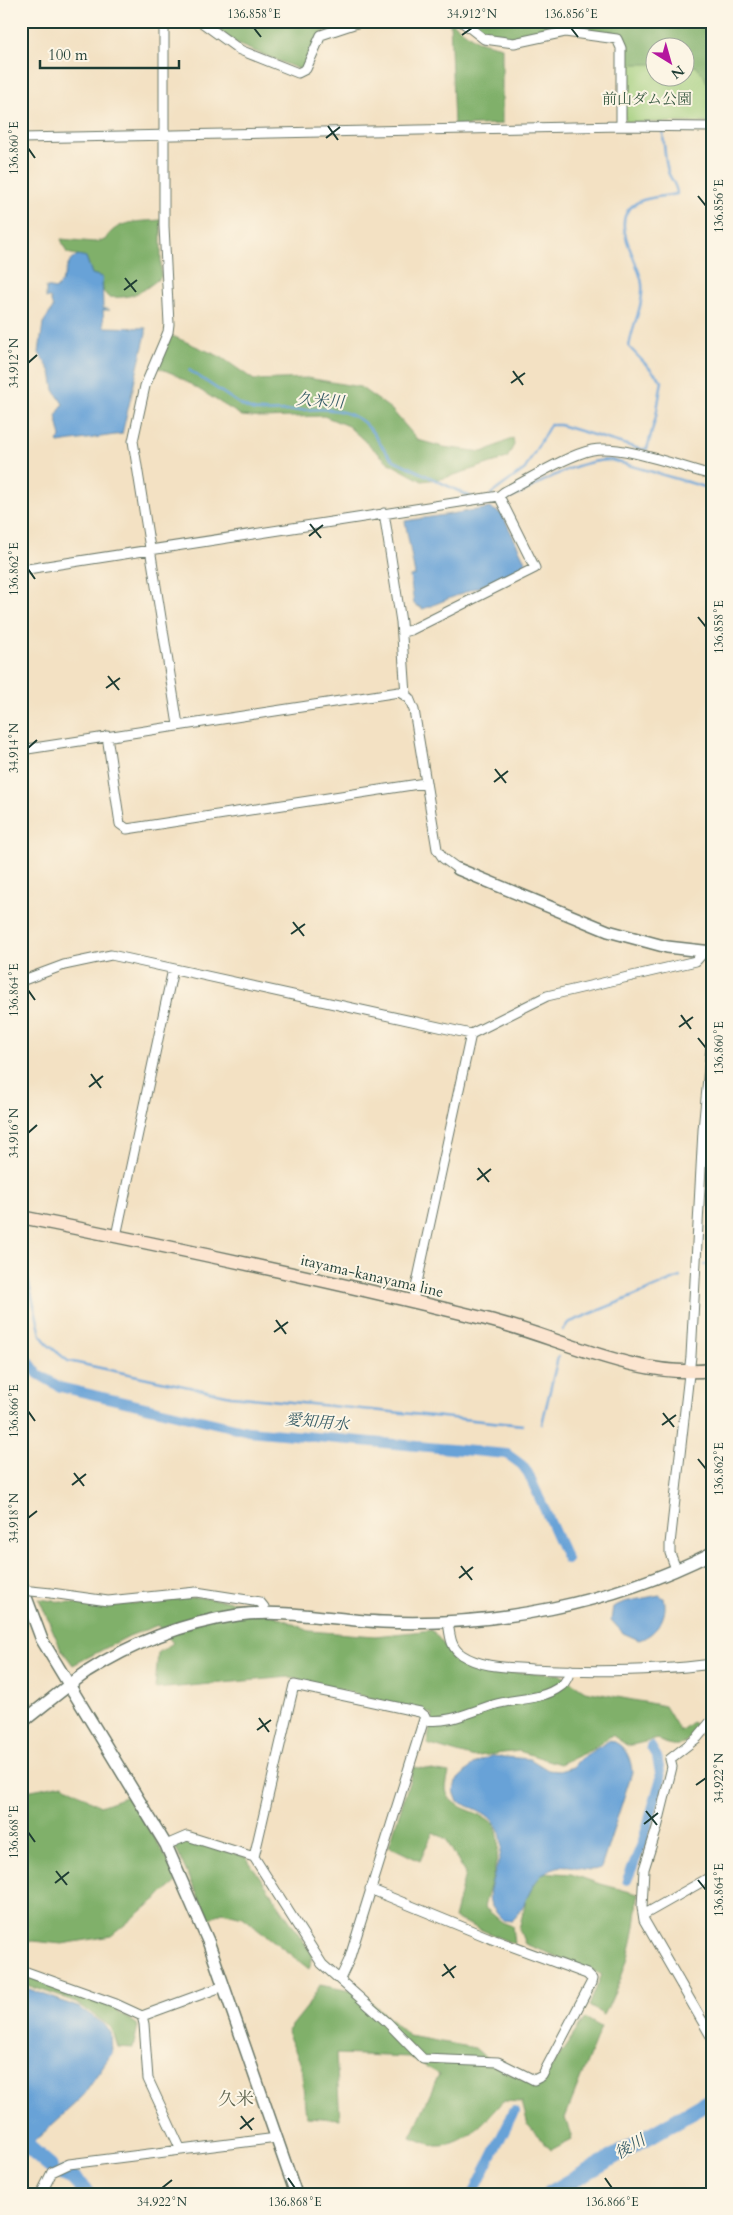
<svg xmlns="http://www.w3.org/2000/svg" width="733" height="2215" font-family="Cardo,'Noto Serif JP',serif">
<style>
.green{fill:#a0cd7a;stroke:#608557;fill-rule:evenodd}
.forest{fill:#80b06a;stroke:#50764f}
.water{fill:#67a2d7;stroke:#437086}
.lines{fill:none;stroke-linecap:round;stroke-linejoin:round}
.stream{stroke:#67a2d7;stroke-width:2.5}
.canal{stroke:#67a2d7;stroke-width:10}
.river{stroke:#67a2d7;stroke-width:16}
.minor-casing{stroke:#697666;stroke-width:11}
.tertiary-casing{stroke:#697666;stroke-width:14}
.secondary-casing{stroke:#697666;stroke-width:15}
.minor{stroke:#fff;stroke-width:9}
.tertiary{stroke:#fff;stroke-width:11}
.secondary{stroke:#fce5d0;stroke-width:12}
.minor-bridge-casing{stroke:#697666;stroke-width:11;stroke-linecap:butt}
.minor-bridge{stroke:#fff;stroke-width:9}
.ticks{fill:none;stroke:#1f3d34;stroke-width:2}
.labels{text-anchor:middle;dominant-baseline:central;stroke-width:4;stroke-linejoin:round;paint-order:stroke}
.park-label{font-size:15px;fill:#395a42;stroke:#fcf5e5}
.street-label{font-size:15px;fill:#1f3d34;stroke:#fcf5e5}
.water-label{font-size:16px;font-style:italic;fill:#355b65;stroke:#fcf5e5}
.quarter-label{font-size:18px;fill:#5f6550;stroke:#fcf5e5}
.neatline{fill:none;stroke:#1f3d34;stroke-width:2}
.ticks-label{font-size:12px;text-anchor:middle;fill:#1f3d34}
</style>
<rect width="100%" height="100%" fill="#fcf5e5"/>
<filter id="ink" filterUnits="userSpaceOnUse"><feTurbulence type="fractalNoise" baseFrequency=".02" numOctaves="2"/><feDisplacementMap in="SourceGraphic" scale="10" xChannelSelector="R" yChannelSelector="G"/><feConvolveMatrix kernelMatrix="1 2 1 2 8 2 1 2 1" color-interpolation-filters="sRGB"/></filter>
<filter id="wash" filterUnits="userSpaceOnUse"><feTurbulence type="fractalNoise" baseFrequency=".0096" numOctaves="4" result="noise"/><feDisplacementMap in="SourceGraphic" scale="20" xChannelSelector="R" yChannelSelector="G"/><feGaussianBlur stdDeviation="1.12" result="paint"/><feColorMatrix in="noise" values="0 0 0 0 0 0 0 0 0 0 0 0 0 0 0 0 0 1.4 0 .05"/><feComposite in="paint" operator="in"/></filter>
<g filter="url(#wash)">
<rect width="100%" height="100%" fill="#f3e1c3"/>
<path class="green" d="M712,21V123L627,122L625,120L624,36ZM656,48H686V78H656Z"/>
<path class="forest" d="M206,21H354L323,32L301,70L239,45Z
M450,21L477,41L502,47V124L454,126Z
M466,21H712V93L703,74L696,66L686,67V48H656L655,64H624L623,42L621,39L572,29L513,40L485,36Z
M161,220V277C142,292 133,299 108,297L103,291L102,277L92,274L86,257L67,253L61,239L94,242L105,240C117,219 139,222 161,220Z
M170,335L221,357L254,380L308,378L360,387L391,409L418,440L443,447L483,452L513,438L514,445L507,458L445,478L422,481L389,463L348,426L324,416L262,418L242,416L174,374L157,367Z
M197,1597L249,1604L309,1631L375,1636L432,1630L456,1660L499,1672L559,1674L585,1691L665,1706L680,1731L692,1722L699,1728C685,1745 678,1751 657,1739L628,1746L612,1735L591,1750L560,1764L519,1751L471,1757L427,1744L433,1714L290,1677L155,1689L158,1653L173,1643L158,1625L129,1636L73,1665L61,1649L39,1599L100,1607Z
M414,1767L449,1773C448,1778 446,1784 446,1789C449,1814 490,1808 497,1831C503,1851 489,1887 484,1907L502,1922L512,1926L514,1944L454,1918L465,1874L446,1839L433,1832L420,1861L389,1846Z
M63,1784L100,1806L128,1796L168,1860L176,1883L111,1936L62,1944L32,1941L21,1944V1792Z
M185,1839L246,1857L313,1955L309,1969L243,1917L222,1912L209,1920L175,1847L177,1842Z
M540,1872L571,1874L597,1883L638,1894C636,1941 625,1974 604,2015L589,2006L602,1974L525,1944L519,1929L526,1900Z
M21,1973L113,2007L138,2026L133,2048L118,2047L112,2028L76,2002L21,1983Z
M320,1985L361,1993L409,2036L475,2048L495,2066L538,2087L585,2018L601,2027L565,2118L572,2139L551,2150L528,2125L522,2102L503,2101C484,2121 467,2146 437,2145C429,2145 419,2140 411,2137L439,2074L410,2057L336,2054L340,2119L306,2117L301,2064L287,2032L307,2007Z"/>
<path class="water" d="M78,255L86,257L92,274L102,277L103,308L110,310H103L104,327L146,328V334L122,434L58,443L57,441L61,437L56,416L63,404L54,390L51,372L39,353L43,323L53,308L50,298H46V287L55,289C68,280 63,262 78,255Z
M490,508L502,514L528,567L423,609L414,604L410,576L415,575L405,521Z
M659,1595L664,1598C669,1616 656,1635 639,1640L623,1633L611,1620L613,1607L624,1602Z
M610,1740C625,1745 631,1757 632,1772L601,1868C585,1874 576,1864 563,1866C529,1870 531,1903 512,1921L503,1920C499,1916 494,1910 491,1905C481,1880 521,1846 489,1817C481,1810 468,1806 458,1802L454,1791L456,1781L474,1764L491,1756L530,1759L548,1770L559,1771L573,1767L580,1759Z
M21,1986L80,2008L104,2024L111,2033L112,2053L81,2098L26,2149L21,2145Z"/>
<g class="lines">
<path class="stream" d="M189,370L241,405L252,410C287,417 327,399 359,419C374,428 380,449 394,460L471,497
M491,494L525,469L550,425H560L640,449H647L656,416L662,381L629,347C632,325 644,306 642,284C639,258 602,215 643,200C654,197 666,196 677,194C677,185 671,180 668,172C665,159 664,146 663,132
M511,498C543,482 576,460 611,460L712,489
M705,1265L712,1264
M21,1268L25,1267L41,1335L47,1344L68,1361L231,1396L523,1425
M563,1330L568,1323L680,1277
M542,1424L558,1357"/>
<path class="canal" d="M21,1351L38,1374L60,1387L248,1431L507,1454L522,1465L528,1473L567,1559
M627,1880L642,1844L661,1778L657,1757L651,1747
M473,2194L514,2111"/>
<path class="river" d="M33,2128L26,2139L28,2147L50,2166
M64,2174L73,2178L88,2194
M549,2194L712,2100"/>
</g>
</g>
<g filter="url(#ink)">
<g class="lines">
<defs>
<path id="minor" d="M164,21V226L169,324L168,332L145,386L133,441L178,725
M200,21L240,50L298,73L306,69L321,35L363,21
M461,21L484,39L514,43L565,32L617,39L621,48V126
M21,138L621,126L712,127
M384,513L401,622L406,695
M21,570L499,496L504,492C528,480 568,455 592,450C622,444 681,467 712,475
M402,632L411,630L535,568L499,496
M107,736L120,824L127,829L425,783
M21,750L399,692L409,698L414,710L437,849L443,858L458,869
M21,981L64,965L111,955L471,1034L547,996L696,961L705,951
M116,1236L173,969
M413,1301L471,1034
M676,1569L670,1553V1544L691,1356L703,1130L712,1036
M51,1593L108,1601L196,1592L260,1602L264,1607L263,1614
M448,1622C450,1634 450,1648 462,1655C482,1668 509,1667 532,1669C593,1672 652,1672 712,1664
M712,1720L697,1738L670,1759L672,1767L657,1828L644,1869L642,1907L644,1920L712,2038
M166,1845L187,1836L254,1857L322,1964L387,2022L423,2059L498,2062L534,2080L542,2076L591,1983L592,1979L587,1974L492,1939L370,1889
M254,1857L294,1685L420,1712L425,1716V1720C451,1723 469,1712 493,1705C515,1698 541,1701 561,1686C566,1683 568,1675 571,1670
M645,1914L712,1876
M21,1970L116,2004L142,2016L144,2024L148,2079L181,2150
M340,1979L349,1960L425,1716
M142,2016L224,1986
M41,2194L52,2172L69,2164L277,2138"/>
<path id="tertiary" d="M458,869L608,931L667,947L712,952
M21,1584L42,1640L166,1845L208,1941L296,2194
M21,1723C43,1706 64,1688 87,1672C132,1643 185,1623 238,1615C284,1609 336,1620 382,1622C493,1627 612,1604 712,1553"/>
<path id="secondary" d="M21,1217C177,1248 332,1281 486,1319C560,1337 634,1379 712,1370"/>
</defs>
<use href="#minor" class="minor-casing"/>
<use href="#tertiary" class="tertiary-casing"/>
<use href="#secondary" class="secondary-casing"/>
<use href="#minor" class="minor"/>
<use href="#tertiary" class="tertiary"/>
<use href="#secondary" class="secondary"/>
<defs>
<path id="minor-bridge" d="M21,1590L51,1593"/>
</defs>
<use href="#minor-bridge" class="minor-bridge-casing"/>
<use href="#minor-bridge" class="minor-bridge"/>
</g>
</g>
<path class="ticks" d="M254,28L261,37M571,28L578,37M462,35L472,28M328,126L338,140M326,138L340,127M28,148L35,158M698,196L706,206M125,278L136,292M124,290L137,280M28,363L37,355M513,371L523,385M511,383L525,373M310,524L321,538M309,536L323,525M28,569L35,579M698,617L706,627M108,676L119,690M106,688L120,678M28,748L37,740M495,769L506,783M494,782L508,771M293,922L304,936M291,934L305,924M28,990L35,1000M681,1015L691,1029M679,1027L693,1017M698,1038L706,1048M91,1074L101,1088M89,1087L103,1076M28,1133L37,1125M478,1168L489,1182M477,1180L491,1169M276,1320L286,1334M274,1332L288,1322M28,1411L35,1421M663,1413L674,1427M662,1425L676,1415M698,1459L706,1469M74,1473L84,1486M72,1485L86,1474M28,1518L37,1511M461,1566L472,1580M459,1578L473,1567M259,1718L269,1732M257,1730L271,1720M696,1785L706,1778M646,1811L657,1825M644,1824L658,1813M28,1832L35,1842M56,1871L67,1885M698,1880L706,1890M55,1883L69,1872M444,1964L454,1978M442,1976L456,1966M241,2116L252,2130M240,2129L254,2118M288,2178L295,2188M605,2178L612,2188M162,2188L172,2180"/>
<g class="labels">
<g class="park-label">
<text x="647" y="99">前山ダム公園</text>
</g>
<g class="street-label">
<text transform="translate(372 1276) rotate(13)">itayama-kanayama line</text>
</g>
<g class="water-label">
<text transform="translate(320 401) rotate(4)">久米川</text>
<text transform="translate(317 1422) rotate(5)">愛知用水</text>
<text transform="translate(630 2147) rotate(-30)">後川</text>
</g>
<g class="quarter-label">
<text x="236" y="2099">久米</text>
</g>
</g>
<rect width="733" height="2215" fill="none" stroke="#fcf5e5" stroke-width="55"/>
<g transform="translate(670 62) rotate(143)"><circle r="24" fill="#fcf5e5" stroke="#a4ab9e"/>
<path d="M0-4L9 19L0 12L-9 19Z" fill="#b5179e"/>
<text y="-8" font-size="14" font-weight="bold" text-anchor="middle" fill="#1f3d34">N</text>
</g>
<path d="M40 60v8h139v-8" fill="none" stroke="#1f3d34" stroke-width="2.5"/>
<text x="48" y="60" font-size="15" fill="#1f3d34" stroke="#fcf5e5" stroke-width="4" paint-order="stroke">100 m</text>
<rect x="28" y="28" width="678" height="2160" class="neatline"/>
<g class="ticks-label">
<text x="254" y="18">136.858°E</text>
<text x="472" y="18">34.912°N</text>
<text x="571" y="18">136.856°E</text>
<text transform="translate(14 148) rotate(-90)" y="4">136.860°E</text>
<text transform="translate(719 206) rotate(-90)" y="4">136.856°E</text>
<text transform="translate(14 363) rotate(-90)" y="4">34.912°N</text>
<text transform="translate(14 569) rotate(-90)" y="4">136.862°E</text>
<text transform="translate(719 627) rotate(-90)" y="4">136.858°E</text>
<text transform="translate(14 748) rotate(-90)" y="4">34.914°N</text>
<text transform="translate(14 990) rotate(-90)" y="4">136.864°E</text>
<text transform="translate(719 1048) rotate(-90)" y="4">136.860°E</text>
<text transform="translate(14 1133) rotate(-90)" y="4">34.916°N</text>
<text transform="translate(14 1411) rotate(-90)" y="4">136.866°E</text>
<text transform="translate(719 1469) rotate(-90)" y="4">136.862°E</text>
<text transform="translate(14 1518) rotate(-90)" y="4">34.918°N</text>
<text transform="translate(719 1778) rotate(-90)" y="4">34.922°N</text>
<text transform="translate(14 1832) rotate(-90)" y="4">136.868°E</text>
<text transform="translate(719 1890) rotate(-90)" y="4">136.864°E</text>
<text x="162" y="2206">34.922°N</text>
<text x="295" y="2206">136.868°E</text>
<text x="612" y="2206">136.866°E</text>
</g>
</svg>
